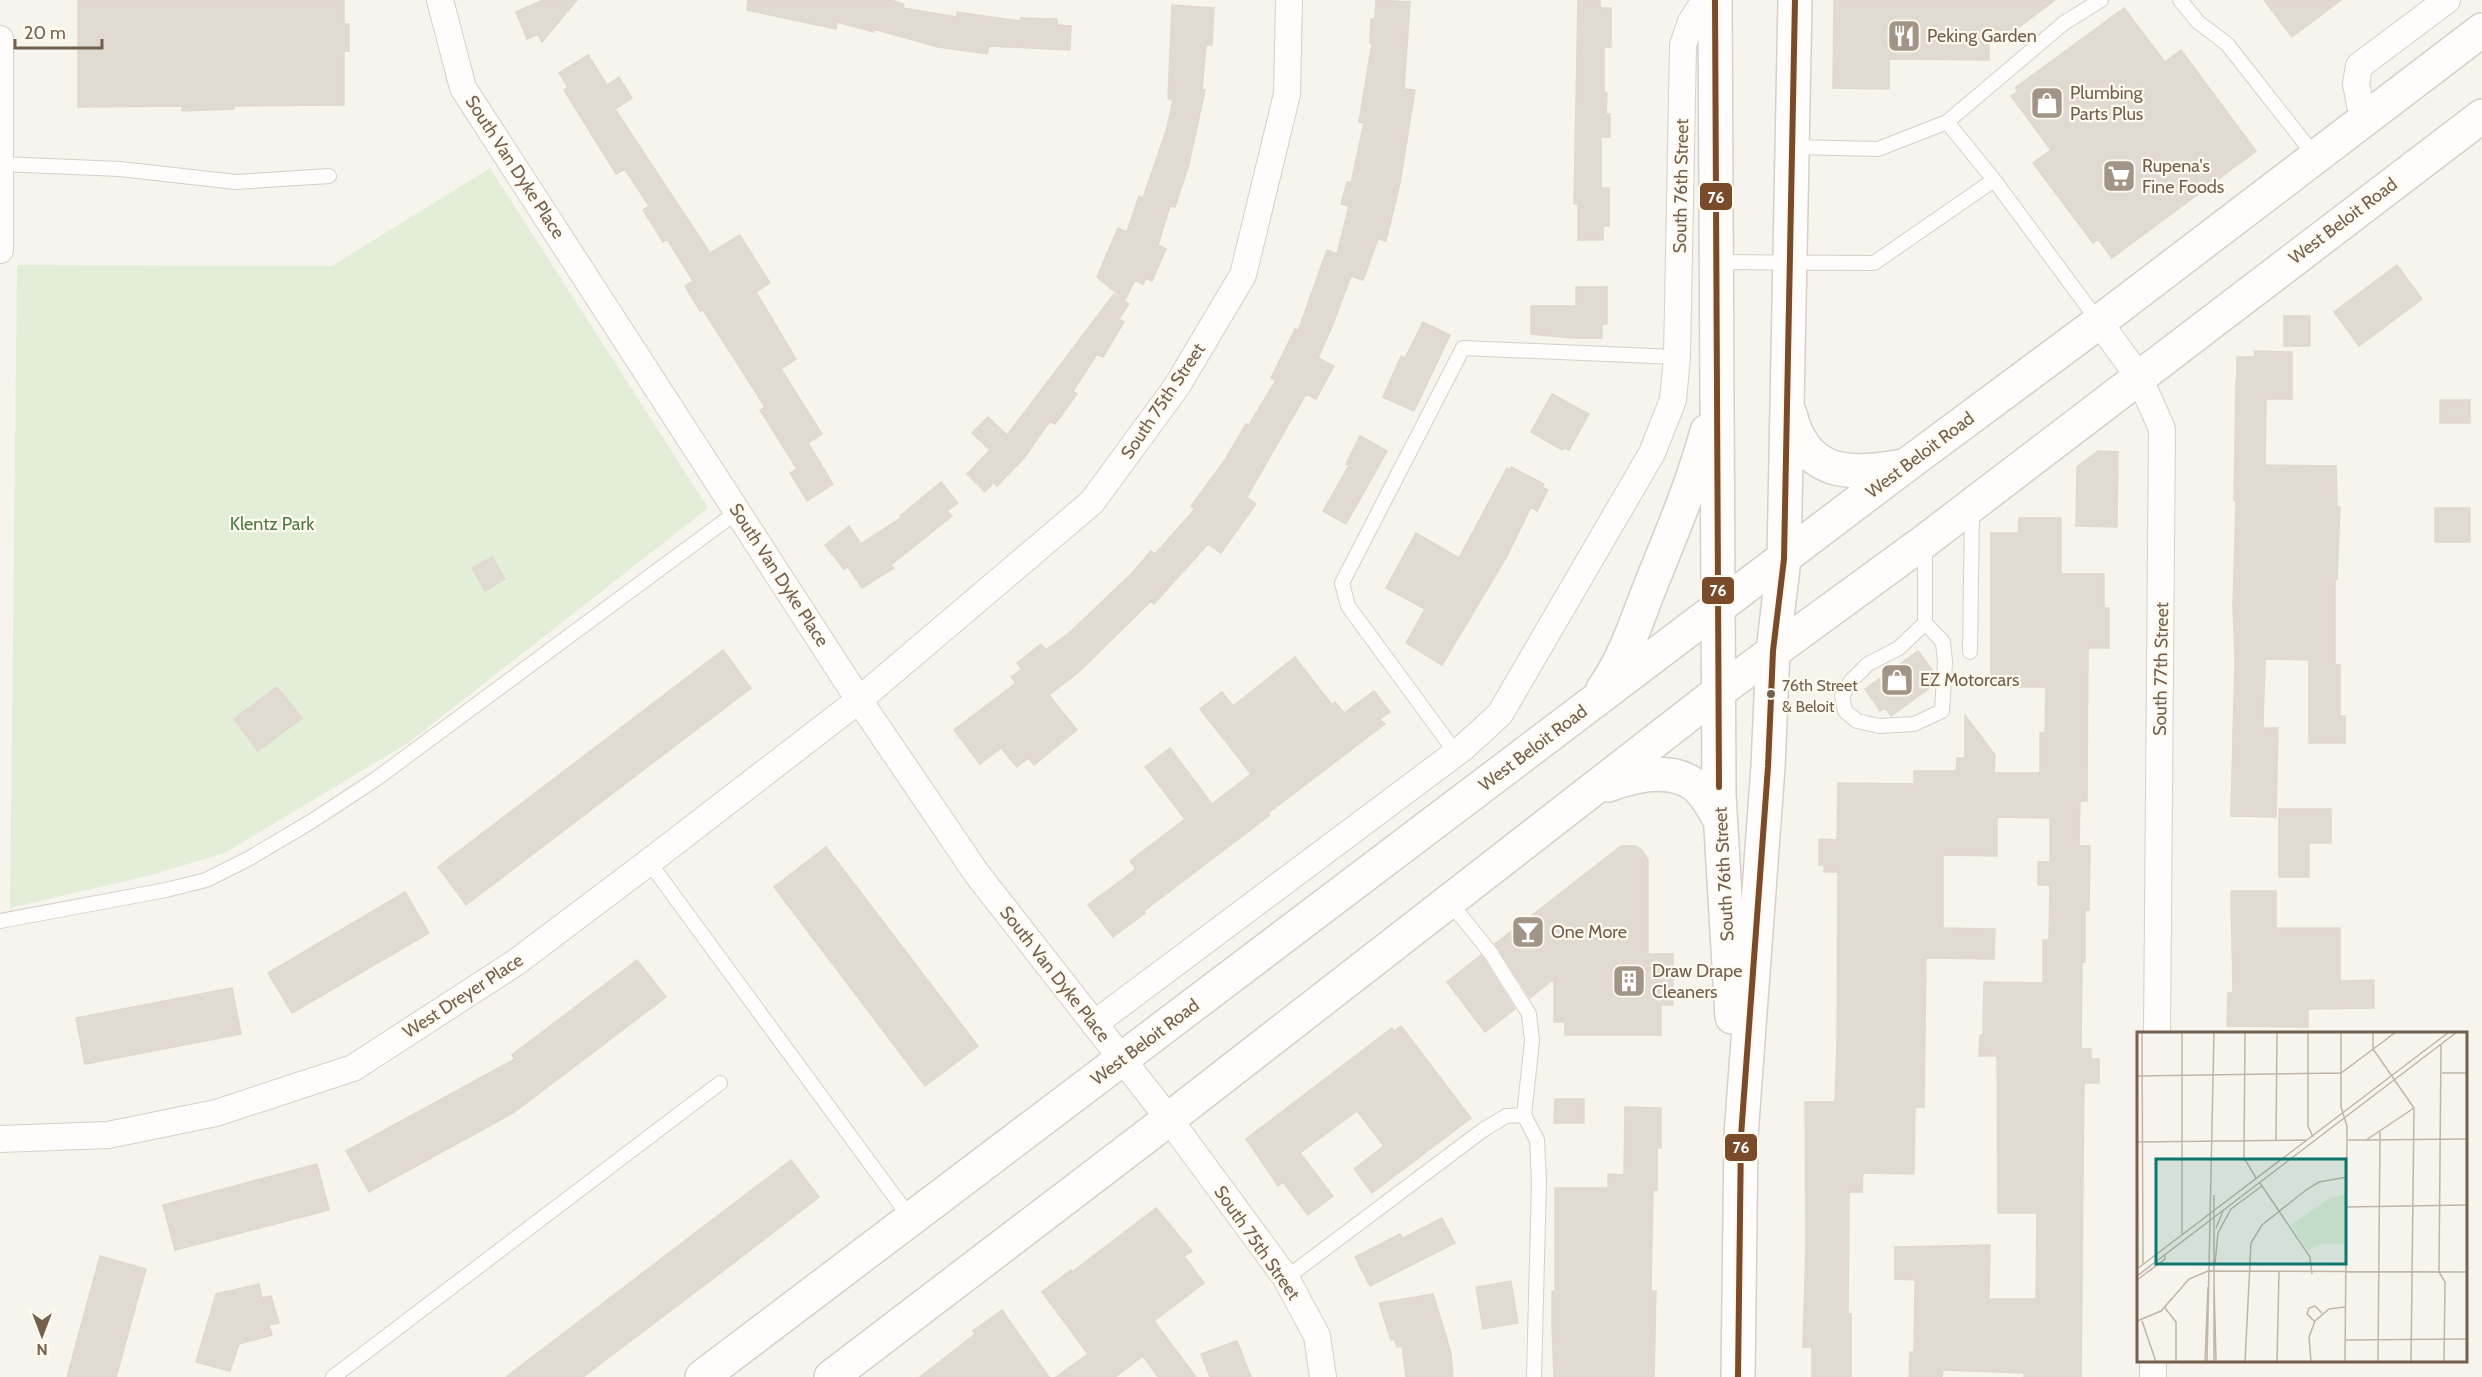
<svg xmlns="http://www.w3.org/2000/svg" width="2482" height="1377" font-family="Cabin,sans-serif">
<style>
.green{fill:#e3eed9}
.building{fill:#e1dad2;stroke:#e0d8d0;stroke-width:1.5}
.lines{fill:none;stroke-linecap:round;stroke-linejoin:round}
.service-casing{stroke:#d5d0c8;stroke-width:16}
.minor-casing{stroke:#d5d0c8;stroke-width:28}
.secondary-casing{stroke:#d6d0c8;stroke-width:36}
.service{stroke:#fefdfc;stroke-width:14}
.minor{stroke:#fefdfc;stroke-width:26}
.secondary{stroke:#fefdfc;stroke-width:33}
.bus-1-casing{stroke:#fefaf0;stroke-width:10}
.bus-1{stroke:#7a4b2a;stroke-width:6}
.bus-dot{fill:#75604e;stroke:#fefaf0;stroke-width:2}
.labels{text-anchor:middle;dominant-baseline:central;stroke-width:4.5;stroke-linejoin:round;paint-order:stroke}
.bus-label{font-size:16px;fill:#75604e;stroke:#fefaf0;text-anchor:start}
.poi-label{font-size:18px;fill:#75604e;stroke:#fefaf0;text-anchor:start}
.street-label{font-size:18px;fill:#75604e;stroke:#fefaf0}
.park-label{font-size:18px;fill:#517946;stroke:#fefaf0}
.inset-road{fill:none;stroke:#bfb5a8;stroke-width:1.5}
.view{fill:#0f766e;fill-opacity:0.15;stroke:#0f766e;stroke-width:3}
.inset-edge{fill:none;stroke:#75604e;stroke-width:3}
.line-badge{stroke:#fefaf0;stroke-width:2}
.badge-label{font-size:16px;text-anchor:middle;font-weight:bold;fill:#fff}
</style>
<rect width="100%" height="100%" fill="#f7f4ed"/>
<path class="green" d="M490,168L708,508L408,743L225,853L151,875L10,908L17,265L332,266Z"/>
<path class="building" d="M78,0H344V24H349V51H344V105L234,106V109L182,111V106L78,107Z
M543,0H577L542,42L538,34L527,39L516,12Z
M748,0H890L904,4L903,8L957,17V12L1020,21L1021,18L1057,19V25L1071,26L1070,50L989,46L987,54L938,47L874,29V32L837,22L836,29L747,10Z
M1376,0L1410,2L1404,89L1415,90L1400,183L1386,241L1378,239L1363,280L1351,276L1331,329L1318,358L1334,366L1316,399L1306,394L1247,497L1256,504L1221,553L1208,544L1154,604L1151,601L1080,671L1049,695L1077,730L1034,765L1028,758L1017,767L1001,748L980,764L954,730L1016,683L1011,677L1022,669L1017,663L1041,644L1046,650L1069,633L1131,574L1151,551L1155,554L1195,509L1191,506L1225,460L1246,424L1249,425L1276,380L1271,378L1295,329L1298,331L1327,250L1337,254L1349,206L1341,204L1347,182L1351,183L1364,123L1359,122L1372,43H1370L1371,19H1375Z
M1578,0H1600V8H1611V47H1604V93H1607L1606,114H1610V137H1601V188H1609V226H1603V240H1578V204H1574Z
M1834,0H2055L2010,34H1989V60L1889,59V89L1833,88Z
M2264,0H2341L2292,37Z
M1172,5L1214,8L1212,45H1206L1202,90H1205L1189,164L1175,207L1170,206L1158,245L1166,249L1152,281L1146,278L1143,284L1135,280L1125,300L1097,277L1118,228L1127,232L1139,196L1143,198L1167,128L1173,100L1168,99Z
M2124,8L2165,62L2181,50L2256,151L2112,258L2098,239L2093,243L2033,163L2051,150L2011,96L2018,91L2015,88Z
M588,55L607,85L619,77L632,98L615,109L710,253L740,235L770,283L756,292L796,359L781,369L822,434L808,443L833,484L807,501L790,473L797,469L760,410L765,407L703,310L700,311L685,286L693,281L667,239L663,242L643,210L649,206L625,169L616,174L564,90L568,87L559,73Z
M2397,265L2422,299L2359,346L2334,312Z
M1576,287H1607V324H1602V338H1572L1531,334V306H1576Z
M1114,294L1129,304L1119,319L1124,322L1103,357L1097,354L1073,391L1077,394L1055,424L1050,421L1024,458L997,486L994,482L985,492L967,474L990,450L972,433L988,417L1007,435Z
M2284,316H2310V346H2284Z
M1423,322L1450,335L1414,411L1383,397L1401,356L1405,358Z
M2255,351L2292,352V399H2266L2265,465L2336,466L2337,507H2340L2337,579H2335V665H2340V716H2345V743H2309V660L2265,659L2263,728H2278L2276,817L2231,816L2235,659L2233,607L2236,501H2234L2236,380H2237V357H2254Z
M1552,394L1589,414L1569,450L1564,448L1562,450L1531,432Z
M2440,400H2470V423H2440Z
M1360,436L1387,451L1346,524L1323,511L1349,465L1346,464Z
M2098,451L2118,452L2117,527L2076,526L2077,467Z
M1511,467L1544,484L1542,487L1548,490L1537,511L1531,507L1506,558L1442,665L1406,643L1425,609L1386,588L1416,533L1459,558L1507,468L1510,470Z
M941,482L958,503L947,511L952,516L891,565L894,568L862,588L848,567L844,569L825,545L849,526L861,544L901,518L900,516Z
M2435,508H2470V542H2435Z
M2019,518H2061V574H2104V608H2109V648H2088L2087,801H2080L2079,846H2090L2089,910H2085V962H2082L2081,1049H2091V1059H2099V1083H2084L2081,1377H2024V1373L1943,1370L1942,1377H1909L1910,1352H1914L1915,1280L1895,1279V1247L1990,1245L1989,1299H2036L2037,1213H1998L1997,1056H1979L1980,1035H1983L1984,982L2043,983V940H2049L2050,885H2038V862H2050V818L1997,817V856L1943,855V928L1995,929L1994,959L1926,958L1924,1107H1915L1914,1174L1863,1173L1862,1192H1849L1848,1314H1851V1377H1812V1347H1803L1806,1240L1805,1102H1835L1837,1044L1838,872H1824V865H1819V839L1837,840L1838,783L1914,784V771H1956L1957,758H1965V715L1995,755L1994,773H2040V733H2045L2046,687H1991V533H2018Z
M492,557L505,579L485,591L472,568Z
M723,650L751,688L466,905L438,867Z
M1918,651L1935,674V684L1891,716L1885,708L1880,711L1865,689Z
M1295,657L1332,705L1335,702L1344,713L1374,691L1390,712L1380,719L1385,724L1268,813L1270,815L1144,911L1145,913L1113,937L1088,905L1136,869L1130,861L1185,819L1145,767L1170,748L1212,804L1251,774L1200,709L1222,692L1233,706Z
M277,687L302,718L258,751L234,719Z
M2279,809H2331V843H2309V877H2279Z
M1621,846H1636L1642,850L1648,860V954H1673V1005H1661V1035H1565V1022H1554V979L1530,998L1495,944Z
M826,847L978,1046L925,1086L774,887Z
M2231,891H2276V928H2340V981L2374,980V1008L2308,1009V1027L2227,1026L2228,993H2233Z
M405,892L429,933L292,1013L268,973Z
M1481,955L1515,1009L1485,1032L1447,982Z
M637,960L666,997L513,1113L369,1192L346,1151L515,1059L512,1055Z
M232,988L241,1034L85,1064L76,1018Z
M1401,1026L1471,1118L1372,1193L1354,1169L1384,1146L1357,1111L1300,1153L1333,1196L1308,1215L1283,1182L1278,1186L1246,1139L1392,1028L1394,1031Z
M1555,1099H1584V1123H1554Z
M1625,1107L1661,1108V1148H1657V1190H1653L1651,1291H1656L1654,1377H1554L1552,1325V1291H1555V1188H1608V1174L1624,1175Z
M791,1160L819,1197L727,1268L583,1377H506Z
M317,1164L329,1210L175,1250L163,1205Z
M1156,1208L1192,1251L1184,1256L1204,1283L1154,1321L1196,1377H1158L1143,1356L1115,1377H1056L1088,1354L1042,1292L1071,1270L1072,1272Z
M1442,1218L1455,1243L1370,1286L1355,1257L1400,1234L1403,1238Z
M100,1256L146,1269L116,1377H67Z
M1511,1281L1518,1323L1483,1329L1476,1287Z
M259,1284L262,1298L271,1296L279,1323L269,1325L272,1335L239,1344L230,1371L196,1362L216,1294Z
M1433,1294L1451,1353L1453,1377H1406L1402,1346L1397,1347L1394,1339L1391,1340L1379,1303Z
M1002,1310L1049,1377H920L975,1334L973,1331Z
M1237,1341L1251,1377H1210L1201,1354Z"/>
<g class="lines">
<defs>
<path id="service" d="M2180,0L2198,22L2227,44L2315,156
M1947,122L2064,23L2101,0
M1793,147L1878,149L1947,122L1994,180L2099,322
M1,164L120,169L236,182L329,176
M1717,262L1874,263L1994,180
M1925,543V623L1899,648L1868,664L1851,681L1842,696L1845,711L1857,721L1879,726L1914,724L1942,711L1945,662L1943,642L1925,623
M1970,652L1972,510
M1456,753L1348,606L1342,583L1463,348L1677,357
M649,862L911,1219
M1448,900L1490,952L1529,1014L1532,1041L1524,1115
M0,921L166,890L206,880L248,859L312,821L376,779L738,511
M1286,1278L1483,1130L1506,1116L1524,1115L1537,1140L1539,1181L1534,1377
M333,1377L720,1083"/>
<path id="minor" d="M440,0L463,88L859,700L977,874L1169,1119L1286,1278L1317,1336L1323,1377
M0,39V250
M2363,120L2356,84L2359,66L2447,0
M2099,322L2139,377L2162,429L2157,1034
M1094,1024L1464,747L1500,714L1652,453L1673,400L1677,357L1683,45L1691,22L1705,0
M0,1139L108,1135L216,1113L353,1068L515,963L649,862L859,700L1092,502L1177,386L1243,275L1287,94L1289,0
M2153,1377V1360"/>
<path id="secondary" d="M1715,0L1719,794L1732,1017
M1790,414C1805,476 1850,476 1903,466
M1603,689C1624,660 1635,625 1648,592C1669,539 1692,487 1707,431
M1608,785C1635,775 1670,767 1695,785C1706,793 1713,809 1720,820
M702,1377L1905,466L2099,322L2482,30
M831,1377L1169,1119L1718,692L1925,541L2482,116
M1738,1377L1741,1136L1768,767L1773,651L1784,559L1795,0"/>
</defs>
<use href="#service" class="service-casing"/>
<use href="#minor" class="minor-casing"/>
<use href="#secondary" class="secondary-casing"/>
<use href="#service" class="service"/>
<use href="#minor" class="minor"/>
<use href="#secondary" class="secondary"/>
<defs>
<path id="bus-1" d="M1715,0L1719,787
M1738,1377L1741,1136L1768,767L1773,651L1784,559L1795,0"/>
</defs>
<use href="#bus-1" class="bus-1-casing"/>
<use href="#bus-1" class="bus-1"/>
</g>
<defs>
<symbol id="restaurant-square" viewBox="-11 -11 22 22"><rect x="-9" y="-9" width="18" height="18" rx="4" fill="#a29486" stroke="#fefaf0"/><path d="M-5-6h1v4h1v-4h1v4h1v-4h1v5L-1.5 .5V6h-2V.5L-5-1ZM5-6V6H3V1.5H1.5Q1.5-4 5-6Z" fill="#fff"/></symbol>
<symbol id="shop-square" viewBox="-11 -11 22 22"><rect x="-9" y="-9" width="18" height="18" rx="4" fill="#a29486" stroke="#fefaf0"/><path d="M-5-2.5h2.3a2.7 3.5 0 0 1 5.4 0H5L5.5 6h-11ZM-1.5-2.5h3a1.5 2.3 0 0 0-3 0Z" fill="#fff"/></symbol>
<symbol id="supermarket-square" viewBox="-11 -11 22 22"><rect x="-9" y="-9" width="18" height="18" rx="4" fill="#a29486" stroke="#fefaf0"/><path d="M-6-5.5h2.5l.6 2H6L4.5 2H-2.5L-4.4-4H-6ZM-1.5 3.2a1.3 1.3 0 1 0 .1 0ZM3 3.2a1.3 1.3 0 1 0 .1 0Z" fill="#fff"/></symbol>
<symbol id="bar-square" viewBox="-11 -11 22 22"><rect x="-9" y="-9" width="18" height="18" rx="4" fill="#a29486" stroke="#fefaf0"/><path d="M-6-5H6L.8 .8V4.5H3.5V6h-7V4.5H-.8V.8Z" fill="#fff"/></symbol>
<symbol id="building-square" viewBox="-11 -11 22 22"><rect x="-9" y="-9" width="18" height="18" rx="4" fill="#a29486" stroke="#fefaf0"/><path d="M-4-6H4V6H1V3H-1V6H-4ZM-2.5-4.3h1.7v1.8h-1.7ZM.8-4.3h1.7v1.8H.8ZM-2.5-1h1.7V.8h-1.7ZM.8-1h1.7V.8H.8Z" fill="#fff"/></symbol>
</defs>
<g fill-rule="evenodd">
<use href="#restaurant-square" x="1885" y="17" width="38" height="38"/>
<use href="#shop-square" x="2028" y="84" width="38" height="38"/>
<use href="#supermarket-square" x="2100" y="157" width="38" height="38"/>
<use href="#shop-square" x="1878" y="661" width="38" height="38"/>
<use href="#bar-square" x="1509" y="913" width="38" height="38"/>
<use href="#building-square" x="1610" y="962" width="38" height="38"/>
</g>
<circle class="bus-dot" cx="1771" cy="694" r="5"/>
<g class="labels">
<g class="bus-label">
<text x="1782" y="685">76th Street<tspan x="1782" dy="21">&amp; Beloit</tspan></text>
</g>
<g class="poi-label">
<text x="1927" y="36">Peking Garden</text>
<text x="2070" y="93">Plumbing<tspan x="2070" dy="21">Parts Plus</tspan></text>
<text x="2142" y="166">Rupena's<tspan x="2142" dy="21">Fine Foods</tspan></text>
<text x="1920" y="680">EZ Motorcars</text>
<text x="1551" y="932">One More</text>
<text x="1652" y="971">Draw Drape<tspan x="1652" dy="21">Cleaners</tspan></text>
</g>
<g class="street-label">
<text transform="translate(515 167) rotate(57)">South Van Dyke Place</text>
<text transform="translate(1681 186) rotate(-89)">South 76th Street</text>
<text transform="translate(2343 221) rotate(-37)">West Beloit Road</text>
<text transform="translate(1163 401) rotate(-56)">South 75th Street</text>
<text transform="translate(1920 455) rotate(-37)">West Beloit Road</text>
<text transform="translate(779 575) rotate(57)">South Van Dyke Place</text>
<text transform="translate(2161 669) rotate(-89)">South 77th Street</text>
<text transform="translate(1533 748) rotate(-37)">West Beloit Road</text>
<text transform="translate(1724 874) rotate(-93)">South 76th Street</text>
<text transform="translate(1055 974) rotate(52)">South Van Dyke Place</text>
<text transform="translate(463 996) rotate(-33)">West Dreyer Place</text>
<text transform="translate(1145 1042) rotate(-37)">West Beloit Road</text>
<text transform="translate(1257 1243) rotate(55)">South 75th Street</text>
</g>
<g class="park-label">
<text x="272" y="524">Klentz Park</text>
</g>
</g>
<g transform="translate(2137 1032)">
<rect width="330" height="330" fill="#f7f4ed"/>
<path d="M0,112L3,232L0,235ZM208,162L207,212H183L171,219L154,193L191,167Z" fill="#e3eed9"/>
<path class="inset-road" d="M5,0L6,232M108,0L107,126L119,146M171,0V94L176,105M204,0V75L210,94L208,330M236,0V17L277,76L274,330M304,13L302,240L308,250L307,330M305,41H330M0,44L204,41L259,0M211,108H229L277,76M229,108L330,107M139,109L140,0M0,110L169,108M123,151L173,225L175,242M209,175L330,173M79,196L86,179M45,202V0M78,232L81,201L94,177L125,154M0,237L312,0M0,244L320,0M0,248L28,227V223M77,252L79,328M28,276L39,290V330M0,289L24,279L52,247L71,239L330,240M5,289L19,330M177,289L170,282L172,276L178,274L185,281M208,308L330,307M68,330L71,255M70,330L77,0M77,330V163M108,330L114,211L125,193L169,158L182,150L210,145M140,330L142,240M174,330L172,305L178,289L192,277L208,275M241,330L243,100"/>
<path class="view" d="M19,127H209V232H19Z"/>
<rect width="330" height="330" class="inset-edge"/>
</g>
<g class="line-badge">
<rect x="1699" y="182" width="34" height="29" rx="6" fill="#7a4b2a"/>
<rect x="1701" y="576" width="34" height="29" rx="6" fill="#7a4b2a"/>
<rect x="1724" y="1133" width="34" height="29" rx="6" fill="#7a4b2a"/>
</g>
<g class="badge-label">
<text x="1716" y="203">76</text>
<text x="1718" y="596">76</text>
<text x="1741" y="1153">76</text>
</g>
<g transform="translate(42 1335) rotate(180)" stroke="#fefaf0" stroke-width="4.5" paint-order="stroke">
<path d="M0-4.5L10 22L0 15L-10 22Z" fill="#75604e"/>
<text y="-9" font-size="16" font-weight="bold" text-anchor="middle" fill="#75604e">N</text>
</g>
<path d="M15 39v9h87v-9" fill="none" stroke="#75604e" stroke-width="3"/>
<text x="24" y="39" font-size="18" fill="#75604e" stroke="#fefaf0" stroke-width="4.5" paint-order="stroke">20 m</text>
</svg>
